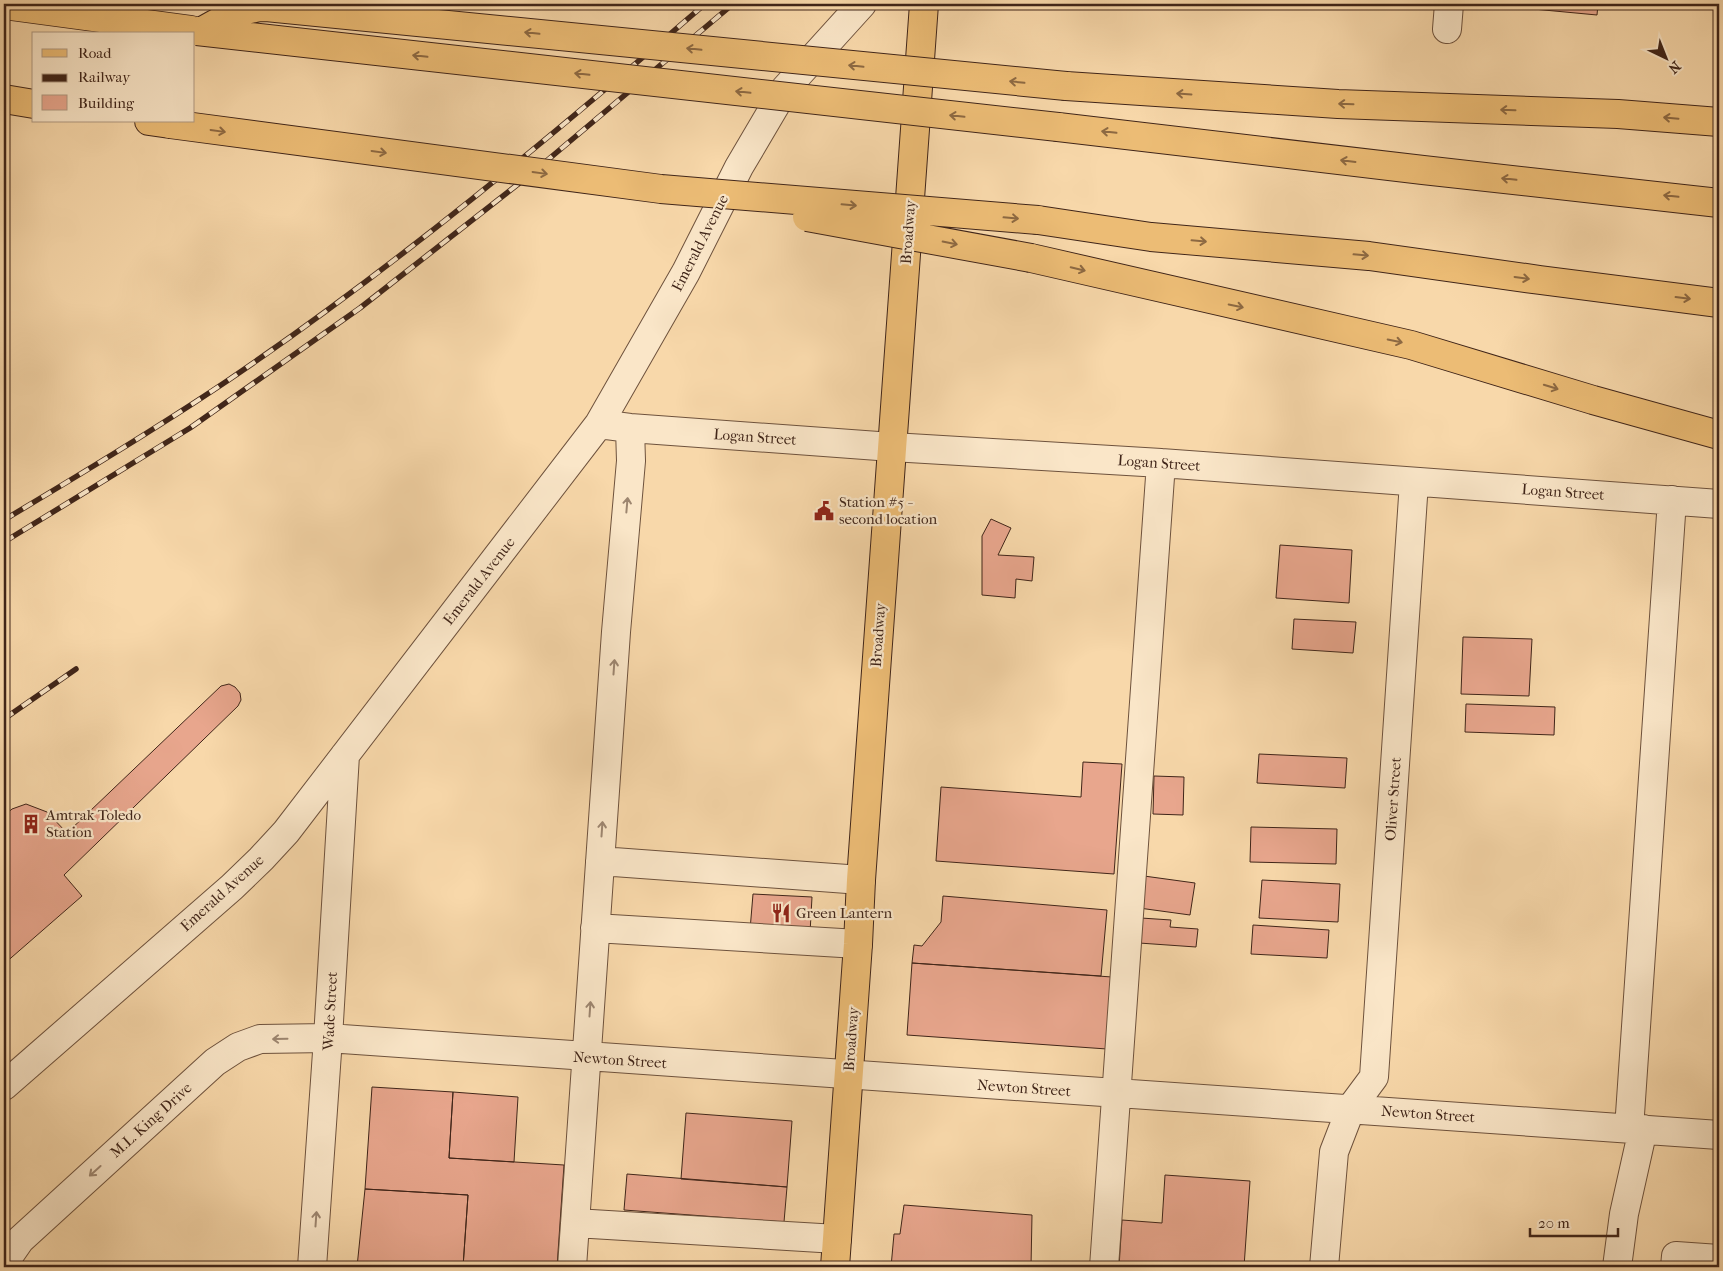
<svg xmlns="http://www.w3.org/2000/svg" width="1723" height="1271" font-family="'IM FELL French Canon',serif">
<style>
.building{fill:#e8a68d;stroke:#402519}
.lines{fill:none;stroke-linecap:round;stroke-linejoin:round}
.minor-casing{stroke:#6e523d;stroke-width:30}
.major-casing{stroke:#402519;stroke-width:30}
.highway-casing{stroke:#402519;stroke-width:30}
.minor{stroke:#fae6c8;stroke-width:28}
.major{stroke:#ecbc75;stroke-width:28}
.highway{stroke:#ecbc75;stroke-width:28}
.rail-casing{stroke:#402519;stroke-width:5.5}
.rail{stroke:#fae6c8;stroke-width:4;stroke-dasharray:11;stroke-linecap:butt}
.highway-bridge-casing{stroke:#402519;stroke-width:30;stroke-linecap:butt}
.highway-bridge{stroke:#ecbc75;stroke-width:28}
.oneway{stroke:#8d6942}
.oneway2{stroke:#9d8670}
.labels{text-anchor:middle;dominant-baseline:central;stroke-width:4.5;stroke-linejoin:round;paint-order:stroke}
.street-label{font-size:15px;fill:#402519;stroke:#fae6c8}
.poi-label{font-size:15px;fill:#402519;stroke:#fae6c8;text-anchor:start}
</style>
<rect width="100%" height="100%" fill="#f8d8aa"/>
<filter id="stains"><feTurbulence type="fractalNoise" baseFrequency=".004" numOctaves="4"/><feColorMatrix values="0 0 0 0 .2 0 0 0 0 .09 0 0 0 0 .02 0 0 0 .5 -.17"/></filter>
<radialGradient id="worn" r=".72"><stop offset=".6" stop-color="#630" stop-opacity="0"/><stop offset="1" stop-color="#630" stop-opacity=".3"/></radialGradient>
<path class="building" d="M1513,4H1598L1597,15L1512,7Z
M1717,4H1719V13H1716Z
M991,519L1011,528L998,555L1034,557L1032,581L1016,579L1015,598L982,595V536Z
M1280,545L1352,550L1349,603L1276,598Z
M1294,619L1356,622L1353,653L1292,649Z
M1463,637L1532,639L1529,696L1461,694Z
M229,684L235,687L240,693L241,700L238,706L64,875L82,896L4,964V816L12,809L26,804L47,812L67,833L221,686Z
M1466,704L1555,707L1554,735L1465,732Z
M1259,754L1347,758L1345,788L1257,783Z
M1083,762L1122,764L1114,874L936,861L941,787L1081,797Z
M1154,776L1184,777L1183,815L1153,814Z
M1251,827L1337,829L1336,864L1250,862Z
M1144,876L1195,883L1190,915L1139,908Z
M1262,880L1340,884L1338,922L1259,918Z
M753,894L812,897L810,933L750,930Z
M943,896L1107,910L1101,976L912,963L914,945L922,946L941,922Z
M1141,918L1171,920L1170,927L1198,929L1196,947L1139,943Z
M1253,925L1329,930L1327,958L1251,954Z
M912,963L1112,977L1107,1049L907,1035Z
M372,1087L453,1092L449,1158L564,1165L557,1267H463L468,1195L365,1189Z
M453,1092L518,1097L514,1162L449,1158Z
M686,1113L792,1121L787,1187L681,1179Z
M627,1174L787,1187L784,1222L624,1210Z
M1165,1175L1250,1181L1244,1267H1119L1122,1220L1162,1223Z
M365,1189L468,1195L463,1267H357Z
M904,1205L1032,1215L1031,1267H891L894,1234H900Z
M1263,1265L1291,1267H1263Z"/>
<g class="lines">
<defs>
<path id="minor" d="M1447,29L1449,4
M599,424L630,428L892,447L1161,463L1719,504
M600,861L861,880
M595,928L858,944
M4,1086L232,887L261,859L286,832L599,424L686,272L739,167L785,89L862,4
M1629,1129L1672,500
M575,1223L837,1239
M4,1263L20,1240L215,1062L238,1047L260,1039L328,1038C792,1073 1256,1102 1719,1135
M312,1267L328,1038L345,755
M572,1267L616,632L631,461L630,428
M1104,1267L1161,463
M1324,1267L1334,1152L1351,1108L1374,1077L1414,482
M1617,1267L1624,1214L1643,1129
M1675,1267L1676,1256L1719,1259"/>
<path id="major" d="M835,1267L858,944L861,880L924,4"/>
<path id="highway" d="M4,5L191,30
M1066,86L1338,104L1618,114L1719,122
M4,99L34,104
M149,121L170,124
M1058,127L1423,170L1719,203
M1038,220L1151,237L1369,256L1540,280L1719,303
M1031,258L1411,345L1593,400L1719,435"/>
</defs>
<use href="#minor" class="minor-casing"/>
<use href="#major" class="major-casing"/>
<use href="#highway" class="highway-casing"/>
<use href="#minor" class="minor"/>
<use href="#major" class="major"/>
<use href="#highway" class="highway"/>
<defs>
<path id="rail" d="M4,520C79,475 154,430 227,381C395,267 551,137 705,4
M4,542L190,428L360,308L531,174L733,4
M4,719L76,669"/>
</defs>
<use href="#rail" class="rail-casing"/>
<use href="#rail" class="rail"/>
<defs>
<path id="highway-bridge" d="M197,31L1058,127
M202,31C223,20 242,7 266,7L1066,86
M170,124L661,189L1038,220
M807,217L1031,258"/>
</defs>
<use href="#highway-bridge" class="highway-bridge-casing"/>
<use href="#highway-bridge" class="highway-bridge"/>
</g>
<defs><path id="oneway-shaft" d="M-6 0H5M1.5-3L5.5 0L1.5 3" fill="none" stroke-width="1.6" stroke-linecap="round" stroke-linejoin="round" transform="scale(1.25)"/></defs>
<g class="oneway">
<use href="#oneway-shaft" transform="translate(532 33) rotate(-174)"/>
<use href="#oneway-shaft" transform="translate(694 49) rotate(-174)"/>
<use href="#oneway-shaft" transform="translate(420 56) rotate(-174)"/>
<use href="#oneway-shaft" transform="translate(856 66) rotate(-174)"/>
<use href="#oneway-shaft" transform="translate(582 74) rotate(-174)"/>
<use href="#oneway-shaft" transform="translate(1017 82) rotate(-174)"/>
<use href="#oneway-shaft" transform="translate(743 92) rotate(-174)"/>
<use href="#oneway-shaft" transform="translate(1184 94) rotate(-176)"/>
<use href="#oneway-shaft" transform="translate(1346 104) rotate(-178)"/>
<use href="#oneway-shaft" transform="translate(1508 110) rotate(-178)"/>
<use href="#oneway-shaft" transform="translate(957 116) rotate(-174)"/>
<use href="#oneway-shaft" transform="translate(1671 118) rotate(-175)"/>
<use href="#oneway-shaft" transform="translate(218 131) rotate(8)"/>
<use href="#oneway-shaft" transform="translate(1109 132) rotate(-174)"/>
<use href="#oneway-shaft" transform="translate(379 152) rotate(8)"/>
<use href="#oneway-shaft" transform="translate(1348 161) rotate(-173)"/>
<use href="#oneway-shaft" transform="translate(540 173) rotate(8)"/>
<use href="#oneway-shaft" transform="translate(1509 179) rotate(-174)"/>
<use href="#oneway-shaft" transform="translate(1671 196) rotate(-174)"/>
<use href="#oneway-shaft" transform="translate(849 205) rotate(5)"/>
<use href="#oneway-shaft" transform="translate(1011 218) rotate(5)"/>
<use href="#oneway-shaft" transform="translate(1199 241) rotate(5)"/>
<use href="#oneway-shaft" transform="translate(950 243) rotate(11)"/>
<use href="#oneway-shaft" transform="translate(1361 255) rotate(5)"/>
<use href="#oneway-shaft" transform="translate(1078 269) rotate(13)"/>
<use href="#oneway-shaft" transform="translate(1522 278) rotate(8)"/>
<use href="#oneway-shaft" transform="translate(1683 298) rotate(7)"/>
<use href="#oneway-shaft" transform="translate(1236 306) rotate(12)"/>
<use href="#oneway-shaft" transform="translate(1395 341) rotate(12)"/>
<use href="#oneway-shaft" transform="translate(1551 387) rotate(17)"/>
</g>
<g class="oneway2">
<use href="#oneway-shaft" transform="translate(627 505) rotate(-85)"/>
<use href="#oneway-shaft" transform="translate(614 667) rotate(-86)"/>
<use href="#oneway-shaft" transform="translate(602 829) rotate(-86)"/>
<use href="#oneway-shaft" transform="translate(590 1009) rotate(-86)"/>
<use href="#oneway-shaft" transform="translate(280 1039) rotate(179)"/>
<use href="#oneway-shaft" transform="translate(95 1171) rotate(138)"/>
<use href="#oneway-shaft" transform="translate(316 1219) rotate(-86)"/>
</g>
<defs>
<symbol id="civic-bare" viewBox="-9 -9 18 18"><path d="M-.6-6.5H3V-4.5H.6V-3L4-1V1h2V6H-6V1h2V-1L-.6-3ZM-1.2 2.5V6h2.4V2.5Z" fill="#8f2418" stroke="#fae6c8" stroke-width="2.5" paint-order="stroke"/></symbol>
<symbol id="building-bare" viewBox="-9 -9 18 18"><path d="M-4-6H4V6H1V3H-1V6H-4ZM-2.5-4.3h1.7v1.8h-1.7ZM.8-4.3h1.7v1.8H.8ZM-2.5-1h1.7V.8h-1.7ZM.8-1h1.7V.8H.8Z" fill="#8f2418" stroke="#fae6c8" stroke-width="2.5" paint-order="stroke"/></symbol>
<symbol id="restaurant-bare" viewBox="-9 -9 18 18"><path d="M-5-6h1v4h1v-4h1v4h1v-4h1v5L-1.5 .5V6h-2V.5L-5-1ZM5-6V6H3V1.5H1.5Q1.5-4 5-6Z" fill="#8f2418" stroke="#fae6c8" stroke-width="2.5" paint-order="stroke"/></symbol>
</defs>
<g fill-rule="evenodd">
<use href="#civic-bare" x="810" y="497" width="28" height="28"/>
<use href="#building-bare" x="17" y="810" width="28" height="28"/>
<use href="#restaurant-bare" x="767" y="899" width="28" height="28"/>
</g>
<g class="labels">
<g class="street-label">
<text transform="translate(908 232) rotate(-86)">Broadway</text>
<text transform="translate(700 243) rotate(-63)">Emerald Avenue</text>
<text transform="translate(755 437) rotate(4)">Logan Street</text>
<text transform="translate(1159 463) rotate(4)">Logan Street</text>
<text transform="translate(1563 492) rotate(4)">Logan Street</text>
<text transform="translate(479 581) rotate(-52)">Emerald Avenue</text>
<text transform="translate(878 635) rotate(-86)">Broadway</text>
<text transform="translate(1393 799) rotate(-86)">Oliver Street</text>
<text transform="translate(222 893) rotate(-42)">Emerald Avenue</text>
<text transform="translate(330 1011) rotate(-87)">Wade Street</text>
<text transform="translate(851 1039) rotate(-86)">Broadway</text>
<text transform="translate(620 1060) rotate(4)">Newton Street</text>
<text transform="translate(1024 1088) rotate(4)">Newton Street</text>
<text transform="translate(1428 1114) rotate(4)">Newton Street</text>
<text transform="translate(151 1120) rotate(-42)">M.L. King Drive</text>
</g>
<g class="poi-label">
<text x="839" y="502">Station #5 -<tspan x="839" dy="17">second location</tspan></text>
<text x="46" y="815">Amtrak Toledo<tspan x="46" dy="17">Station</tspan></text>
<text x="796" y="913">Green Lantern</text>
</g>
</g>
<rect width="1723" height="1271" fill="none" stroke="#f8d8aa" stroke-width="20"/>
<rect x="5" y="5" width="1713" height="1261" fill="none" stroke="#402519" stroke-width="2.5"/>
<rect x="10" y="10" width="1703" height="1251" fill="none" stroke="#402519"/>
<rect x="32" y="32" width="162" height="90" fill="#fae6c8" stroke="#b09982"/>
<rect x="42" y="49" width="25" height="8" fill="#ecbc75" stroke="#b09982"/>
<text x="78" y="58" font-size="15" fill="#402519">Road</text>
<rect x="42" y="74" width="25" height="8" fill="#402519" stroke="#b09982"/>
<text x="78" y="82" font-size="15" fill="#402519">Railway</text>
<rect x="42" y="95" width="25" height="15" fill="#e8a68d" stroke="#b09982"/>
<text x="78" y="108" font-size="15" fill="#402519">Building</text>
<g transform="translate(1666 58) rotate(137)" stroke="#fae6c8" stroke-width="4" paint-order="stroke">
<path d="M0-4L9 19L0 12L-9 19Z" fill="#402519"/>
<text y="-8" font-size="14" font-weight="bold" text-anchor="middle" fill="#402519">N</text>
</g>
<path d="M1530 1228v8h88v-8" fill="none" stroke="#402519" stroke-width="2.5"/>
<text x="1538" y="1228" font-size="15" fill="#402519" stroke="#fae6c8" stroke-width="4" paint-order="stroke">20 m</text>
<rect width="100%" height="100%" filter="url(#stains)"/>
<rect width="100%" height="100%" fill="url(#worn)"/>
</svg>
